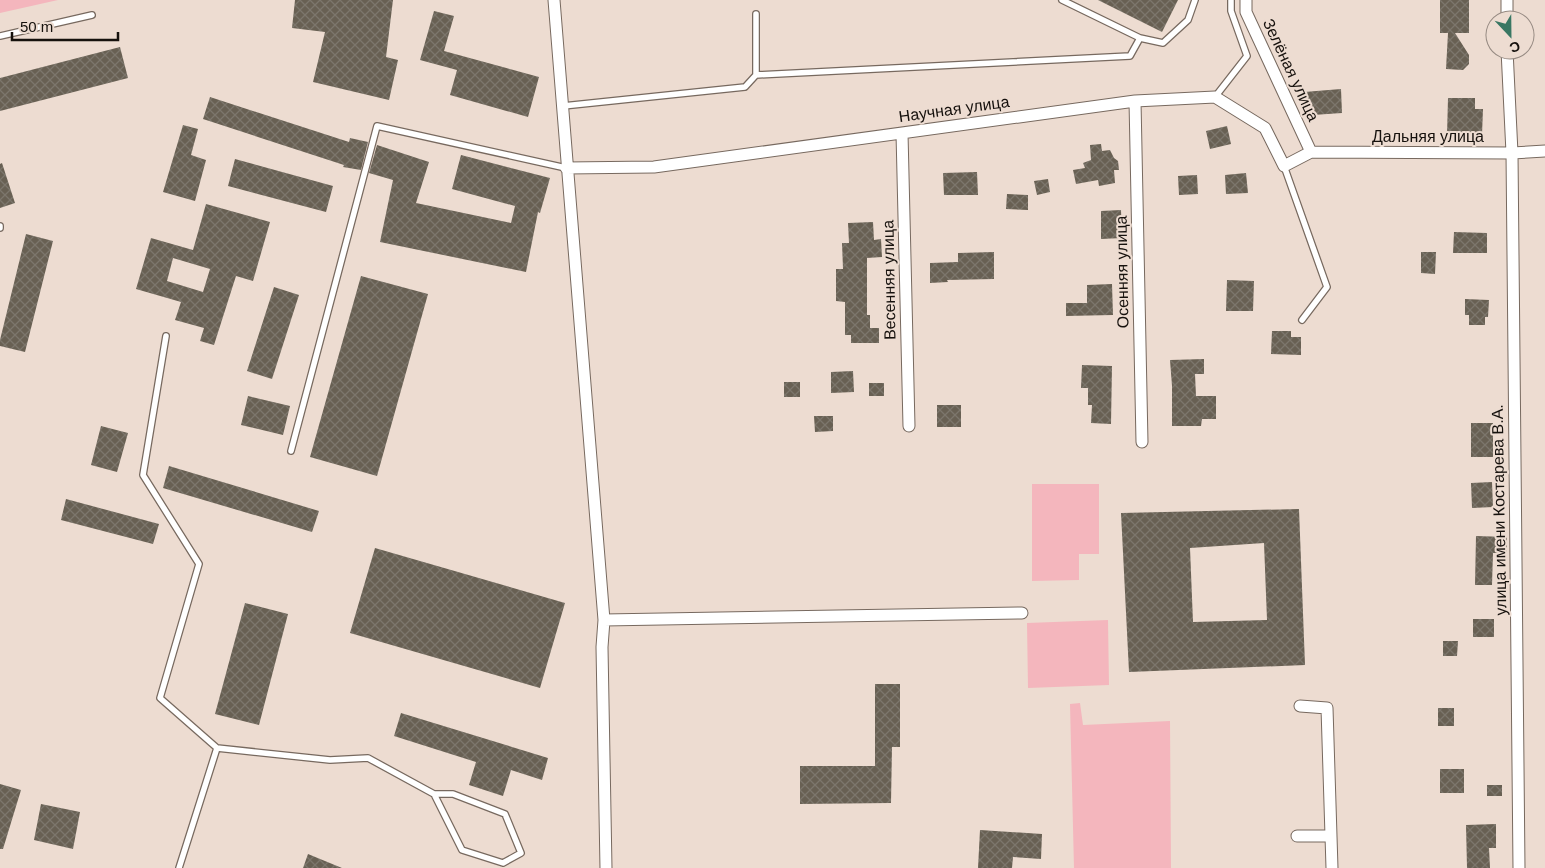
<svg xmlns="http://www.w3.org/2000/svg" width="1545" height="868" font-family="Helvetica,sans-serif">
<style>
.green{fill:#f4b6bd}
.building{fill:url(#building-cross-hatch);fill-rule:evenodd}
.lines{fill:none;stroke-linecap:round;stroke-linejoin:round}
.service-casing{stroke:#77695f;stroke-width:8}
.minor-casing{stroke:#77695f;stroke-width:13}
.service{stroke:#fff;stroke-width:5.5}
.minor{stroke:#fff;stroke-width:11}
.labels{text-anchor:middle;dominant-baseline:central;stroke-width:4;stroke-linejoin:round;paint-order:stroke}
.street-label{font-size:16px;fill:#16110d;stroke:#eddcd1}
</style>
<defs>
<pattern id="building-cross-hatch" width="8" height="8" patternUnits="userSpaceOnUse" patternTransform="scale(1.25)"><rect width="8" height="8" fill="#686053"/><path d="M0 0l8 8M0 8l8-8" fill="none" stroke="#7c766c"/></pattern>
</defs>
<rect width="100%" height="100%" fill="#eddcd1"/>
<path class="green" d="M0,0H58L0,13Z
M1032,484H1099V554H1079V580L1032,581Z
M1108,620L1109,685L1028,688L1027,623Z
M1080,703L1083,725L1170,721L1171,868H1074L1070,704Z"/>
<path class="building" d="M295,0H393L386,57L398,60L389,100L313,82L325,32L292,28Z
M1098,0H1178L1162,32Z
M1440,0H1469V33H1455L1469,55V64L1463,70L1446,69L1448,33H1440Z
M434,11L454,16L444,51L539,77L528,117L450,95L457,70L420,60Z
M120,47L128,78L0,111V78Z
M1341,89L1342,113L1313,115L1308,107H1305L1304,92Z
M210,97L349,142L350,138L368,142L361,170L343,167L344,165L203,119Z
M1448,98H1475V109H1483L1482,135H1447Z
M183,125L198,129L191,155L206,160L195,201L163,192Z
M1227,126L1231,144L1210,149L1206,131Z
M1101,144L1102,151L1110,150L1114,158L1118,161L1119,170H1114L1115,183L1099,186L1098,180L1076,184L1073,170L1085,168L1083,163L1091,160L1090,145Z
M377,145L429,162L416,203L511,223L515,206L452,189L461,155L550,178L540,213L538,212L526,272L380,242L393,180L369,173Z
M235,159L333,186L326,212L228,186Z
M2,163L15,203L0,208V164Z
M977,172L978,195H944L943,173Z
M1246,173L1248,193L1226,194L1225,175Z
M1197,175L1198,194L1179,195L1178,176Z
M1048,179L1050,192L1037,195L1034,181Z
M1007,194L1028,195V210L1006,209Z
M206,204L270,222L253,281L236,276L214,345L200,341L204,328L175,320L181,302L136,289L151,238L193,250ZM173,258L210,269L203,292L167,281Z
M1121,210L1122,238L1101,239V211Z
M873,222L874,240L881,239L882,257L867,258V315H870V328H879V343H851V335H845V302L836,301V269H843L842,243H849L848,223Z
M1454,232L1487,233V253H1453Z
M26,234L53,241L25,352L0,346V340Z
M994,252V279L947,280L948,282L930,283V263L958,262V253Z
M1421,252H1436L1435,274L1421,273Z
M361,276L428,294L377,476L310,457Z
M1227,280L1254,281L1253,311H1226Z
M1112,284L1113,315L1066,316V303H1087V285Z
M274,287L299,295L272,379L247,371Z
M1465,299L1489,300L1488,317H1485V325H1469V315H1465Z
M1272,331H1291V337H1301V355L1271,354Z
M1204,359V374H1195L1196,396H1216V419H1202L1201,426H1172V386L1170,360Z
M1082,365L1112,366L1111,424L1091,423L1092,405H1088V388H1081Z
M853,371L854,392L831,393V372Z
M784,382H800V397H784Z
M869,383H884V396H869Z
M248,396L290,406L283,435L241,425Z
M937,405H961V427H937Z
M814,416H833V431L815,432Z
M1471,423H1493V457H1471Z
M101,426L128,433L117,472L91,465Z
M169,466L319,511L312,532L163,488Z
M1492,482L1493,507L1472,508L1471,483Z
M66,499L159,524L153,544L61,520Z
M1299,509L1305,665L1129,672L1121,513ZM1264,543L1267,620L1193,622L1190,548Z
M1476,536L1507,537V553H1493L1492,585H1475Z
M375,548L565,603L540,688L350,633Z
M245,603L288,614L259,725L215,714Z
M1473,619H1494V637H1473Z
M1443,641H1458L1457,656H1443Z
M875,684H900V747H892L891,803L800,804V766H875Z
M1438,708H1454V726H1438Z
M401,713L548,758L542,780L511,770L503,796L469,785L476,762L394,736Z
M1440,769H1464V793H1440Z
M0,784L21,790L3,849H0Z
M1487,785H1502V796H1487Z
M41,804L80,812L73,849L34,840Z
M1496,824V848H1489L1490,868H1467L1466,825Z
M980,830L1042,834L1041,859L1013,857L1012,868H978Z
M308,854L342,868H303Z"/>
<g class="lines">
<defs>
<path id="service" d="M0,36L92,15
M1140,38L1163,43L1188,20L1195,0
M756,75L1130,56L1140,38L1062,0
M1215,97L1247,56L1231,11V0
M563,106L745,87L756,75V14
M1284,166L1327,287L1302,320
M0,226V228
M166,336L143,475L199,564L160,698L217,748L330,760L368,758L434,794L462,850L503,863L521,853L505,814L453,794H434
M291,451L377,126L566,168
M179,868L217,748"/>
<path id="minor" d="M554,0L604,620L602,647L606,868
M1246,0V12L1311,152
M1507,0V20
M1507,50L1512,153L1519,868
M1135,101L1142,442
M902,133L909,426
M566,168L654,167L1135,101L1215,97L1265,128L1284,166L1311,152L1512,153L1545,151
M604,620L1022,613
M1300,706L1327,708L1332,868
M1297,836H1331"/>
</defs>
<use href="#service" class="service-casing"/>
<use href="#minor" class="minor-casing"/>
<use href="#service" class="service"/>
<use href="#minor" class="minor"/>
</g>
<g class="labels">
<g class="street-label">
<text transform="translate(1291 70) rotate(65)">Зелёная улица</text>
<text transform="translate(954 109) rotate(-8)">Научная улица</text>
<text x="1428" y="136">Дальняя улица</text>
<text transform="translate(1122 272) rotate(-91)">Осенняя улица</text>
<text transform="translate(889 280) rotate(-91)">Весенняя улица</text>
<text transform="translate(1499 510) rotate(-91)">улица имени Костарева В.А.</text>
</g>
</g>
<g transform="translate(1510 35) rotate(158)"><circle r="24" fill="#eddcd1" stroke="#978b83"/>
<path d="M0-4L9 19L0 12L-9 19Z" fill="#397763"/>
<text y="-8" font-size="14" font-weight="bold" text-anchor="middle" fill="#16110d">С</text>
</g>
<path d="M12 32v8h106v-8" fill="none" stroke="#16110d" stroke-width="2.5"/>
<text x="20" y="32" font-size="15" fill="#16110d" stroke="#eddcd1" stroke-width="4" paint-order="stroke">50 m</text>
</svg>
